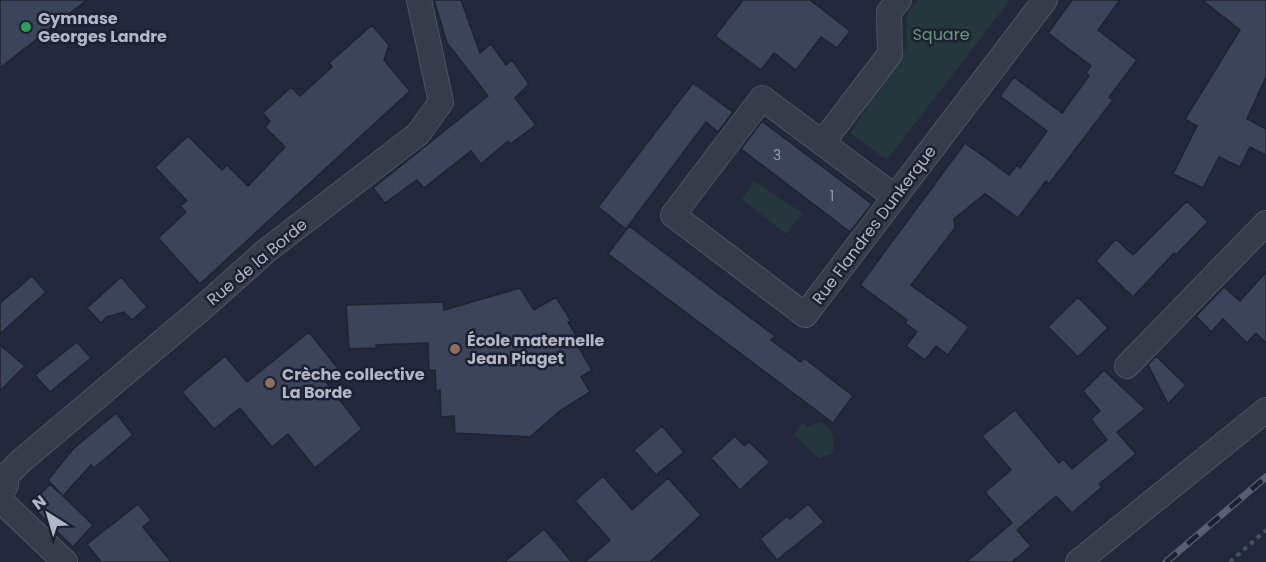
<svg xmlns="http://www.w3.org/2000/svg" width="1266" height="562" font-family="Poppins,sans-serif">
<style>
.green{fill:#25363c}
.building{fill:#3c4459;stroke:#1e2332;stroke-width:1.5}
.lines{fill:none;stroke-linecap:round;stroke-linejoin:round}
.minor-casing{stroke:#4f5463;stroke-width:26}
.path{stroke:#435359;stroke-width:4;stroke-dasharray:4.5 4.5;stroke-linecap:butt}
.minor{stroke:#373c4b;stroke-width:24}
.rail-casing{stroke:#595f72;stroke-width:7}
.rail{stroke:#1c2130;stroke-width:4.5;stroke-dasharray:14;stroke-linecap:butt}
.leisure-dot{fill:#2e9e5b;stroke:#1c2130;stroke-width:2}
.education-dot{fill:#8d6e63;stroke:#1c2130;stroke-width:2}
.labels{text-anchor:middle;dominant-baseline:central;stroke-width:5;stroke-linejoin:round;paint-order:stroke}
.number-label{font-size:14px;fill:#949aac}
.poi-label{font-size:16px;font-weight:bold;fill:#b2b7c7;stroke:#1c2130;text-anchor:start}
.park-label{font-size:16px;fill:#69987b;stroke:#1c2130}
.street-label{font-size:16px;fill:#b2b7c7;stroke:#1c2130}
</style>
<rect width="100%" height="100%" fill="#23293b"/>
<path class="green" d="M918,0H1010L887,160L850,133L906,48L907,14Z
M754,181L803,213L786,234L742,199Z
M819,422C833,427 837,441 832,454L819,458L794,435L802,423L808,427Z"/>
<path class="building" d="M0,0H87L0,68Z
M434,0H461L480,53L491,44L506,65L512,60L529,84L515,98L536,125L510,144L508,141L481,164L471,151L424,188L417,180L385,203L373,188L488,96L447,43Z
M743,0H810L850,31L837,48L821,37L796,70L774,53L761,70L715,36Z
M1072,0H1120L1098,30L1137,60L1109,97L1113,100L1049,184L1046,181L1018,218L985,194L954,219L955,228L911,285L969,327L948,355L936,346L925,360L906,346L917,332L905,323L907,320L860,285L965,143L1009,175L1017,165L1020,168L1047,131L1000,96L1014,77L1062,113L1089,76L1086,73L1091,66L1048,33Z
M1202,0H1266V77L1247,119L1266,129V155L1250,147L1240,167L1219,157L1203,188L1173,174L1197,126L1185,119L1240,30Z
M372,25L389,45L384,60L410,91L200,284L158,238L186,212L180,206L187,201L155,167L188,136L222,170L227,165L248,186L285,147L265,127L270,121L263,113L291,87L300,96L332,67L329,63Z
M693,83L733,112L718,132L706,122L626,229L598,207Z
M762,121L872,204L850,232L741,149Z
M1187,201L1208,222L1176,255L1174,253L1133,297L1096,261L1116,239L1133,255Z
M629,226L775,336L771,340L801,362L804,358L853,396L833,423L608,254Z
M1266,272V343L1256,333L1247,343L1223,319L1211,332L1196,316L1224,287L1240,301Z
M32,276L46,292L0,334V303Z
M121,277L147,307L132,320L124,312L107,317L101,323L87,308Z
M520,288L534,310L556,297L571,321L568,322L582,346L579,348L592,370L581,377L590,392L561,410L530,437L455,433L454,416L441,417L440,390L436,391L435,370H429L428,343L376,345L377,348L349,349L346,305L443,302L444,310Z
M1078,297L1108,328L1078,357L1048,327Z
M309,332L340,371L326,382L362,429L315,468L288,434L272,447L240,408L214,429L182,392L225,356L247,382Z
M77,342L91,358L50,392L35,375Z
M0,345L25,366L0,391Z
M1156,356L1186,385L1168,404L1148,365Z
M1104,370L1145,409L1117,432L1136,454L1099,484L1102,487L1072,513L1056,496L1017,530L1031,546L1012,562H966L1012,523L985,492L1011,470L982,436L1015,410L1059,463L1063,459L1072,469L1107,440L1091,419L1100,411L1083,391Z
M116,413L133,435L94,468L91,465L63,496L93,525L73,547L30,505L50,484L62,495L48,480L73,449Z
M662,426L684,452L656,475L634,450Z
M735,436L744,446L749,442L770,462L740,490L711,458Z
M603,476L632,510L668,478L701,515L650,562H585L610,540L575,501Z
M138,504L151,520L143,527L171,562H101L87,544Z
M808,504L824,522L777,560L760,539L787,516L790,519Z
M544,529L572,562H504Z"/>
<g class="lines">
<defs>
<path id="minor" d="M823,142L890,54L889,12L899,0
M895,197L762,98L673,215L805,315L1045,0
M1127,366L1266,223
M0,495L6,485V476L21,461L200,310L266,251L418,134L441,102L419,0
M0,500L65,562
M1078,562L1266,410"/>
</defs>
<use href="#minor" class="minor-casing"/>
<path class="path" d="M1230,562L1266,530"/>
<use href="#minor" class="minor"/>
<defs>
<path id="rail" d="M1166,562L1266,477"/>
</defs>
<use href="#rail" class="rail-casing"/>
<use href="#rail" class="rail"/>
</g>
<circle class="leisure-dot" cx="26" cy="27" r="6"/>
<g class="education-dot">
<circle cx="455" cy="349" r="6"/>
<circle cx="270" cy="383" r="6"/>
</g>
<g class="labels">
<g class="number-label">
<text x="777" y="155">3</text>
<text x="832" y="196">1</text>
</g>
<g class="poi-label">
<text x="38" y="18">Gymnase<tspan x="38" dy="18">Georges Landre</tspan></text>
<text x="467" y="340">École maternelle<tspan x="467" dy="18">Jean Piaget</tspan></text>
<text x="282" y="374">Crèche collective<tspan x="282" dy="18">La Borde</tspan></text>
</g>
<g class="park-label">
<text x="941" y="34">Square</text>
</g>
<g class="street-label">
<text transform="translate(874 225) rotate(-53)">Rue Flandres Dunkerque</text>
<text transform="translate(257 262) rotate(-40)">Rue de la Borde</text>
</g>
</g>
<g transform="translate(48 514) rotate(323)" stroke="#1c2130" stroke-width="4.5" paint-order="stroke">
<path d="M0-4.5L10 22L0 15L-10 22Z" fill="#b2b7c7"/>
<text y="-9" font-size="16" font-weight="bold" text-anchor="middle" fill="#b2b7c7">N</text>
</g>
</svg>
